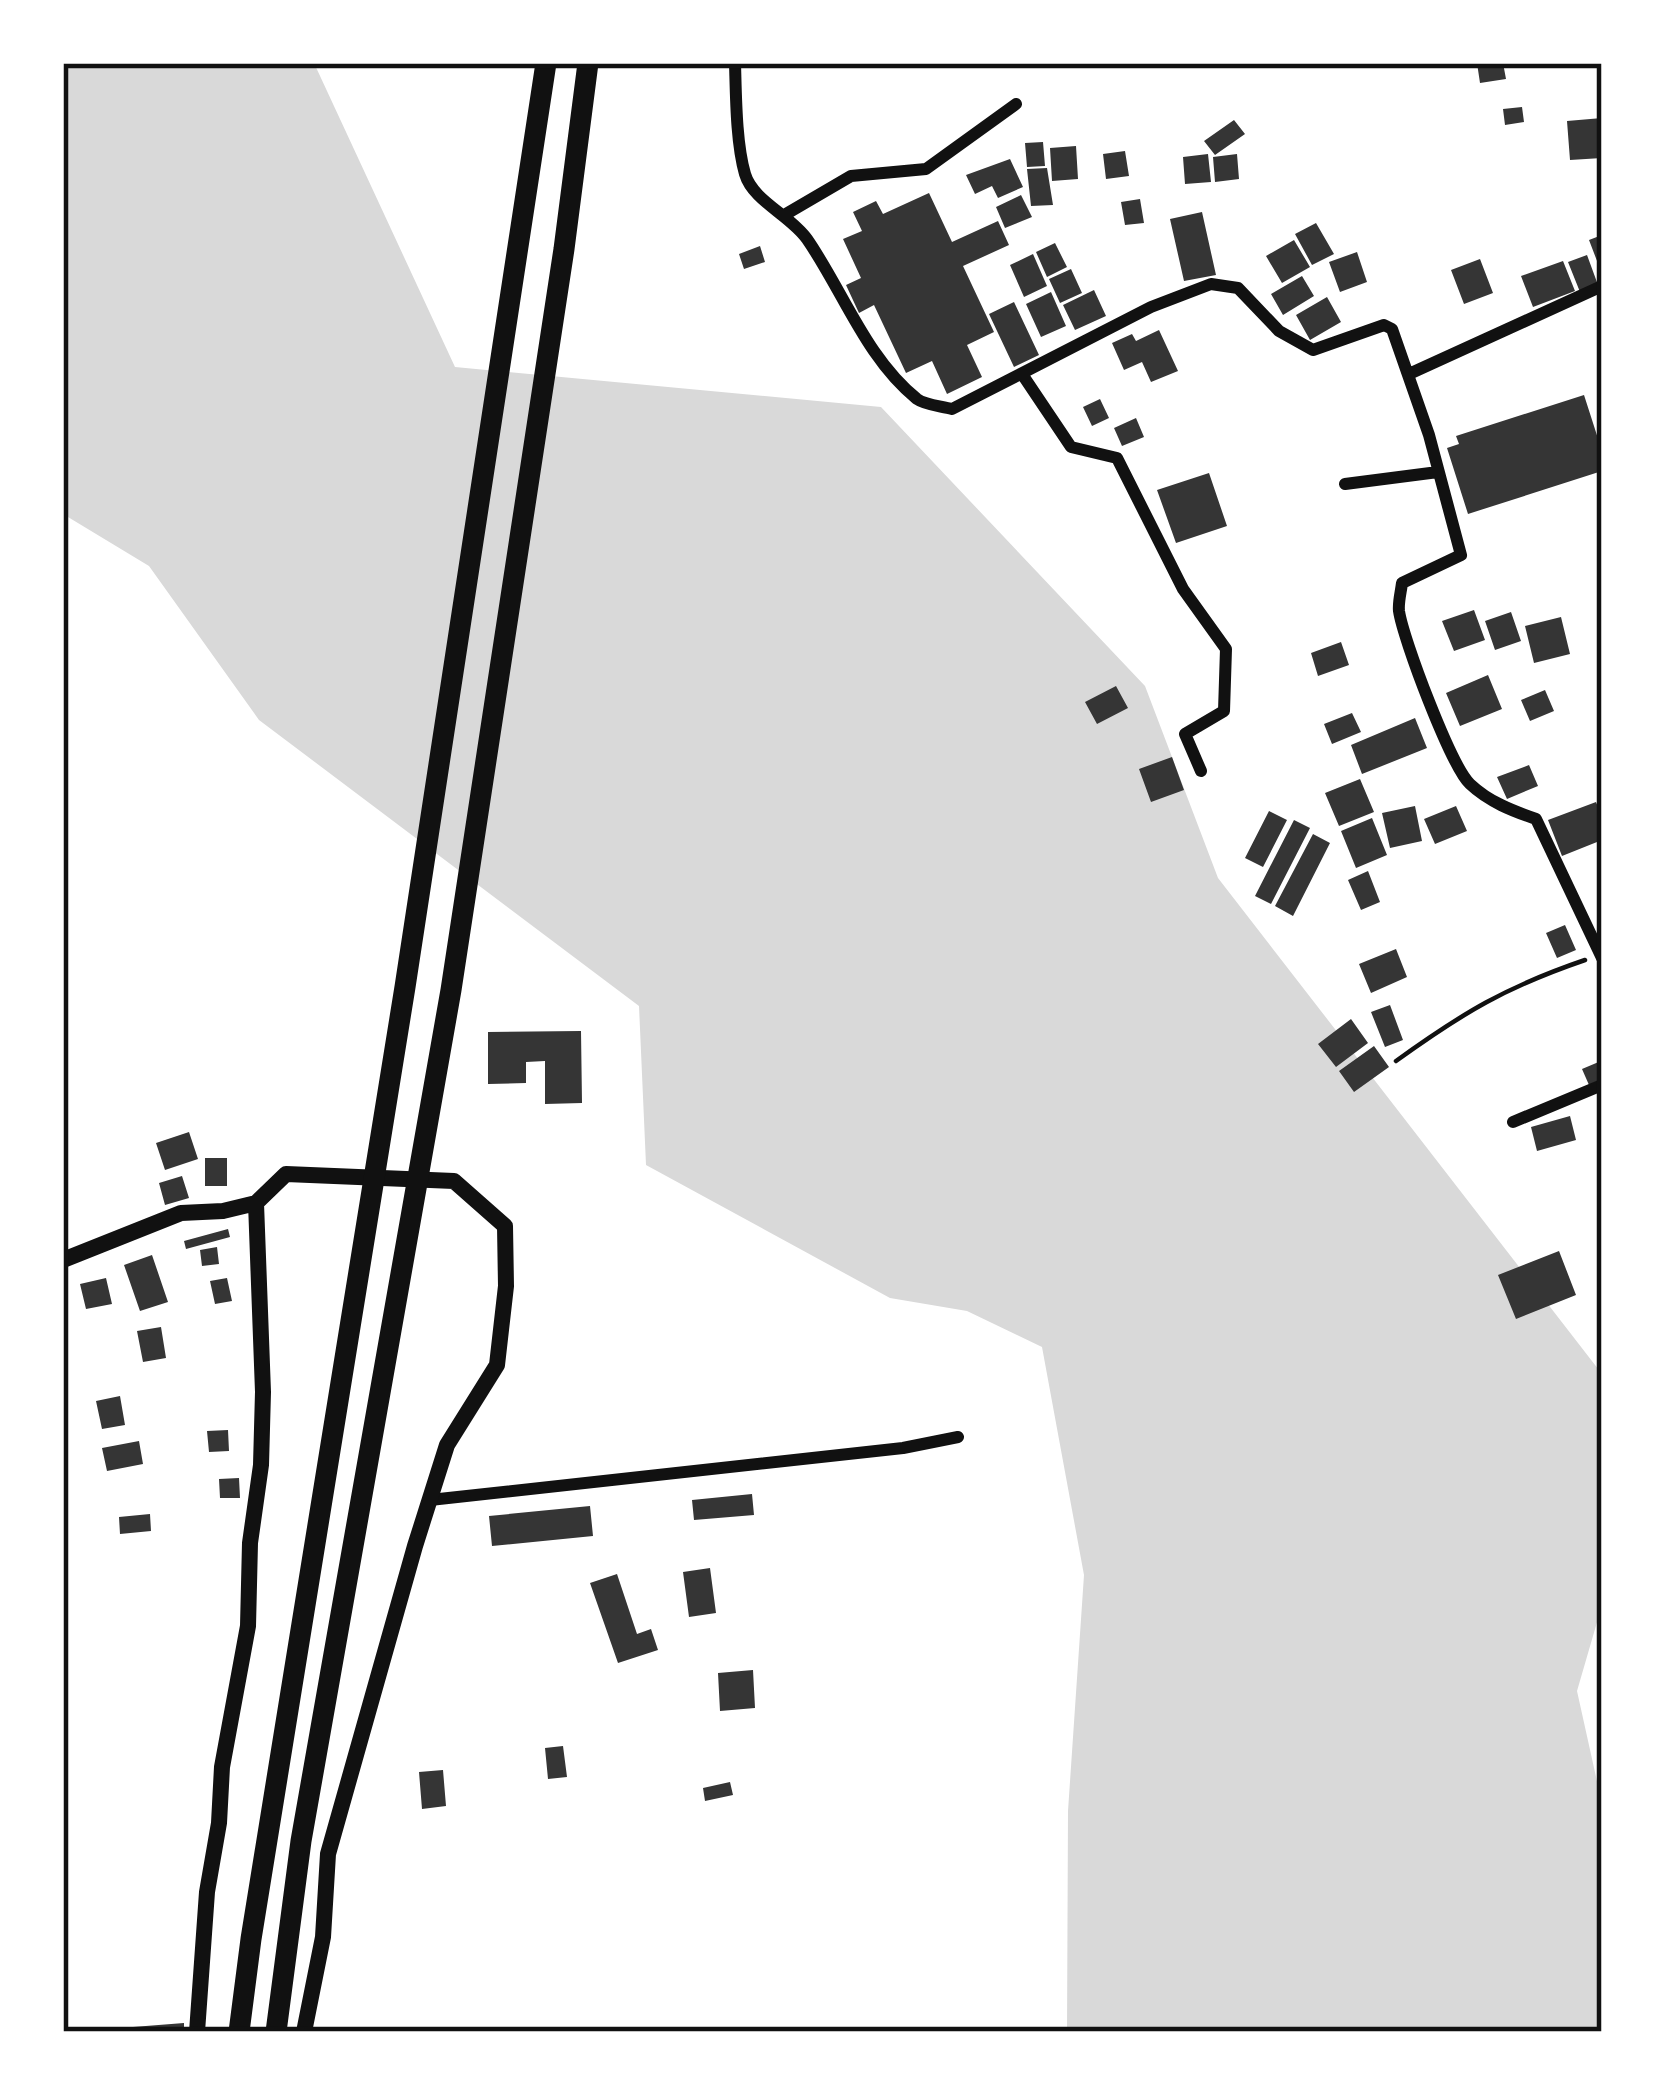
<svg xmlns="http://www.w3.org/2000/svg" width="1665" height="2095" font-family="'Open Sans',sans-serif">
<style>
.water{fill:#d9d9d9}
.building{fill:#353535}
.lines{fill:none;stroke-linecap:round;stroke-linejoin:round}
.path{stroke:#111;stroke-width:4.5}
.minor{stroke:#111;stroke-width:12}
.tertiary{stroke:#111;stroke-width:16}
.trunk{stroke:#111;stroke-width:21}
.neatline{fill:none;stroke:#111;stroke-width:4.5}
</style>
<rect width="100%" height="100%" fill="#fff"/>
<path class="water" d="M63,63H314L455,367L881,407L1145,686L1218,878L1602,1374V1605L1577,1691L1602,1804V2032H1067L1068,1811L1084,1575L1042,1347L967,1311L890,1298L646,1165L639,1006L259,720L149,566L63,514Z"/>
<path class="building" d="M1477,63H1503L1506,79L1480,83Z
M1522,107L1524,122L1505,125L1503,109Z
M1602,118V158L1570,160L1567,121Z
M1234,120L1245,134L1215,155L1204,141Z
M1043,142L1045,166L1027,167L1025,143Z
M1076,146L1078,179L1052,181L1050,148Z
M1125,151L1129,176L1106,179L1103,154Z
M1208,154L1211,182L1185,184L1183,157Z
M1237,154L1239,179L1215,182L1213,157Z
M1010,159L1023,187L998,198L992,186L975,194L966,175Z
M1047,168L1053,205L1031,206L1027,169Z
M929,193L952,242L998,221L1009,245L963,266L994,332L967,345L982,377L947,394L932,361L906,373L874,305L859,313L846,285L861,278L843,239L862,231L853,212L876,201L883,214Z
M1021,195L1032,217L1005,228L996,207Z
M1140,199L1144,223L1125,225L1121,202Z
M1202,212L1216,275L1184,281L1170,219Z
M1316,223L1334,254L1312,265L1295,234Z
M1602,235V274L1589,240Z
M1294,240L1310,267L1282,283L1266,256Z
M1055,243L1067,267L1047,277L1036,252Z
M760,246L765,262L744,269L739,254Z
M1357,252L1367,282L1340,292L1329,262Z
M1033,254L1047,286L1024,297L1010,265Z
M1587,255L1598,285L1580,292L1568,262Z
M1480,259L1493,293L1464,304L1451,270Z
M1563,261L1575,291L1533,307L1521,276Z
M1071,269L1082,293L1060,303L1049,279Z
M1302,276L1314,296L1283,315L1271,294Z
M1094,290L1106,316L1075,330L1063,305Z
M1051,292L1066,326L1041,337L1026,304Z
M1327,297L1341,322L1310,340L1296,315Z
M1014,302L1039,355L1014,367L989,314Z
M1159,330L1178,371L1151,382L1142,362L1124,370L1112,343L1132,334L1136,341Z
M1584,395L1602,451V471L1468,514L1447,448L1459,444L1456,436Z
M1100,399L1109,418L1092,426L1083,407Z
M1136,418L1144,437L1122,446L1114,428Z
M1209,473L1227,526L1176,543L1157,490Z
M1474,610L1485,640L1454,651L1442,621Z
M1511,612L1521,641L1495,650L1485,621Z
M1561,617L1570,654L1534,663L1525,626Z
M1341,642L1349,665L1318,676L1311,653Z
M1488,675L1502,709L1460,726L1446,693Z
M1116,686L1128,708L1097,724L1085,702Z
M1545,690L1554,711L1530,721L1521,700Z
M1352,713L1361,732L1332,744L1324,724Z
M1415,718L1427,748L1362,774L1351,745Z
M1172,757L1184,790L1151,802L1139,769Z
M1529,765L1538,786L1507,799L1497,777Z
M1360,779L1374,812L1339,826L1325,793Z
M1596,802L1602,817V840L1562,856L1548,820Z
M1415,806L1422,841L1390,848L1382,813Z
M1456,806L1467,831L1435,844L1424,819Z
M1269,811L1287,820L1263,867L1245,858Z
M1372,818L1387,855L1356,868L1341,831Z
M1294,820L1310,828L1271,904L1255,896Z
M1313,834L1330,843L1293,916L1275,906Z
M1368,871L1380,902L1361,910L1348,880Z
M1565,925L1576,950L1557,958L1546,933Z
M1396,949L1407,977L1371,993L1359,964Z
M1390,1005L1403,1040L1385,1047L1371,1012Z
M1351,1019L1368,1043L1336,1067L1318,1044Z
M581,1031L582,1103L545,1104V1061L526,1062V1083L488,1084V1032Z
M1374,1046L1389,1067L1354,1092L1339,1071Z
M1601,1061L1602,1079L1589,1085L1582,1069Z
M1570,1116L1576,1140L1537,1151L1531,1127Z
M189,1132L198,1159L165,1170L156,1143Z
M205,1158H227V1186H205Z
M182,1176L189,1198L165,1205L159,1183Z
M228,1229L230,1237L186,1249L184,1241Z
M217,1247L219,1264L202,1266L200,1250Z
M1559,1251L1576,1295L1516,1319L1498,1275Z
M152,1255L168,1302L140,1311L124,1265Z
M106,1278L112,1304L86,1309L80,1284Z
M227,1278L232,1301L215,1304L210,1281Z
M161,1327L166,1358L143,1362L137,1331Z
M120,1396L125,1425L102,1429L96,1401Z
M228,1430L229,1451L209,1452L207,1431Z
M139,1441L143,1464L107,1471L102,1448Z
M239,1478L240,1498H220L219,1479Z
M752,1494L754,1515L694,1520L692,1500Z
M590,1506L593,1536L492,1546L489,1516Z
M150,1514L151,1531L120,1534L119,1517Z
M710,1568L716,1613L689,1617L683,1572Z
M617,1574L637,1634L651,1629L658,1650L618,1663L590,1583Z
M753,1670L755,1708L720,1711L718,1673Z
M563,1746L567,1777L548,1779L545,1748Z
M443,1770L446,1806L422,1809L419,1772Z
M730,1782L733,1795L705,1801L703,1788Z
M184,2023V2032H134L133,2027Z"/>
<g class="lines">
<path class="path" d="M1396,1061C1464,1012 1506,987 1585,960"/>
<path class="minor" d="M735,63C736,95 736,143 745,174C753,201 790,215 807,239C843,291 866,358 917,399C925,405 941,406 952,409L1151,307L1211,284L1238,288L1279,331L1313,350L1384,325L1392,329L1429,435L1461,555L1402,583C1401,592 1398,602 1399,611C1403,639 1451,766 1470,784C1489,802 1513,811 1536,819L1602,958
M786,214L851,176L926,169L1016,104
M1022,374L1071,447L1117,458L1183,589L1226,649L1224,711L1185,734L1201,771
M1409,374L1602,286
M1345,484L1438,472
M1513,1122L1602,1085
M430,1500L903,1448L958,1437"/>
<path class="tertiary" d="M63,1260L181,1213L223,1211L256,1203
M197,2032L207,1892L219,1823L222,1767L248,1626L250,1543L261,1465L263,1392L256,1203L286,1174L454,1181L505,1226L506,1286L497,1365L447,1445L415,1546L328,1854L323,1937L304,2032"/>
<path class="trunk" d="M239,2032L251,1939L405,987L546,63
M276,2032L301,1841L451,990L564,249L588,63"/>
</g>
<rect width="1665" height="2095" fill="none" stroke="#ffffff" stroke-width="132"/>
<rect x="66" y="66" width="1533" height="1963" class="neatline"/>
</svg>
